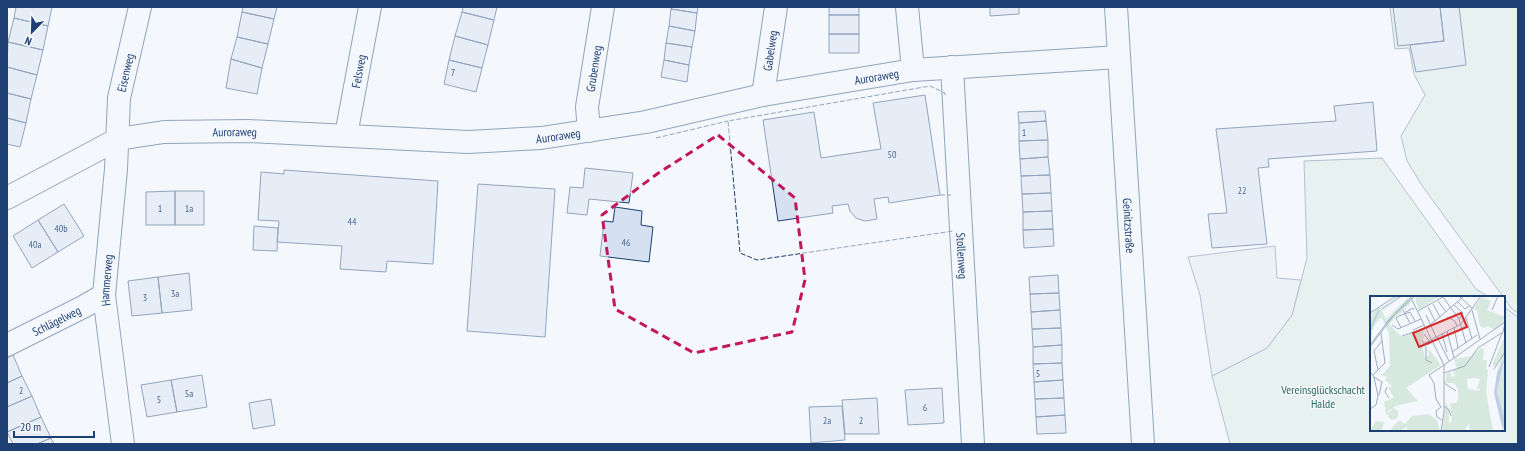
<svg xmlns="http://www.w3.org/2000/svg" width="1525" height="451" font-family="'PT Sans Narrow',sans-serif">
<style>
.green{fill:#d7e8df;stroke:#687fa3}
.parking{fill:#e3e8f0;stroke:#687fa3}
.building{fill:#d5e0f0;stroke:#1d3f73}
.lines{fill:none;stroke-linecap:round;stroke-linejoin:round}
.minor-casing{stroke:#1d3f73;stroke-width:24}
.major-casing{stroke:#1d3f73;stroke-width:24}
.minor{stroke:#f4f7fb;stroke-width:22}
.major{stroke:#f4f7fb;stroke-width:22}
.fence{stroke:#1d3f73;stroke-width:1;stroke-dasharray:5 2;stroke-linecap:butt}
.marked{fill:none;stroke:#c2185b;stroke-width:3;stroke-dasharray:8 5;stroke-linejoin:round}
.labels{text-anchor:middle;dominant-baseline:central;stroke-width:3;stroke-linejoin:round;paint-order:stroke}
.number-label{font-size:10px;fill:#4b6792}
.street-label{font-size:12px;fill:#1d3f73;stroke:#f4f7fb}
.park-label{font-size:12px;fill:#2c6c60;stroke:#f4f7fb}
.inset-river{fill:none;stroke:#bed0e5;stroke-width:2}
.inset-road{fill:none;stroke:#9eadc5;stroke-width:1}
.view{fill:#d62828;fill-opacity:0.15;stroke:#d62828;stroke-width:2}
.inset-edge{fill:none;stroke:#1d3f73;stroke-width:2}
</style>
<rect width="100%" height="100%" fill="#f4f7fb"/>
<path class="green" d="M1390,7H1518V313L1512,309L1423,187L1407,161L1401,136L1425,95L1414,74L1409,48L1395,49Z
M1382,158L1476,289L1489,297H1371V430H1504V307L1518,317V444H1230L1212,376L1267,348L1292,315L1307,258L1304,161Z"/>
<path class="parking" d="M1275,246L1277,278L1301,280L1292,315L1267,348L1212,376L1200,295L1188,257Z"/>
<path class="building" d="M16,7H52L48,26L14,18Z
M243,7H277L274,19L242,12Z
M463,7H497L494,20L462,12Z
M671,7H698L697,13L671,9Z
M829,7H859V15H829Z
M990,7H1019V14L990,16Z
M1393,7H1440L1444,41L1398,46Z
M1440,7H1459L1466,65L1416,72L1410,45L1444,41Z
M671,9L697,13L695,31L669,26Z
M242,12L274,19L268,44L237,37Z
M462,12L494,20L488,45L455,36Z
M829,15H859V34H829Z
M14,18L48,26L43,50L8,42Z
M669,26L695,31L692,47L666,43Z
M829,34H859V53H829Z
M455,36L488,45L482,68L449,60Z
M237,37L268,44L262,68L231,59Z
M8,42L43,50L37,75L7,67Z
M666,43L692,47L689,65L664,60Z
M231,59L262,68L257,94L226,88Z
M449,60L482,68L476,92L444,84Z
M664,60L689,65L687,82L661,77Z
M7,67L37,75L31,99L7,93Z
M7,93L31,99L26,123L7,118Z
M925,95L940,195L889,203L888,197L874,199L877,219L865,221L856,218L850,211L848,204L832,206L833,213L778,221L763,120L814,112L821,158L881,149L873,103Z
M1373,102L1377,151L1268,159L1269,167L1258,168L1267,244L1212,248L1208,214L1227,213L1216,129L1336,121L1334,106Z
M1045,111L1046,121L1019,123L1018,112Z
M7,118L26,123L20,147L7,144Z
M1046,121L1048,140L1019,141V123Z
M1048,140V157L1020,159L1019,141Z
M1048,157L1050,175L1021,176L1020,159Z
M585,168L633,173L629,203L589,199L587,215L567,213L570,187L583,188Z
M284,170L438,181L433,264L387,261L386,272L340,269L342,246L277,242L279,221L258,220L261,172L284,174Z
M1050,175L1051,193L1022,194L1021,176Z
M478,184L555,189L545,337L467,331Z
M175,191V225H146V192Z
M175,191H204V225H175Z
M1051,193L1052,211L1023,212L1022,194Z
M64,204L84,236L58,252L38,220Z
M615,207L642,211L641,225L653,227L649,262L600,256L604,221L613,222Z
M1052,211L1053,229L1023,230V212Z
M38,220L58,252L32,268L13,236Z
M254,226L278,228L277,251L253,250Z
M1053,229L1054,246L1024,248L1023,230Z
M189,273L192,310L162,313L158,277Z
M1058,275L1059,293L1030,294L1029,277Z
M158,277L162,313L132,316L128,281Z
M1059,293L1060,310L1031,312L1030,294Z
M1060,310L1061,328L1032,329L1031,312Z
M1061,328L1062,345L1033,347L1032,329Z
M1062,345V363L1033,364V347Z
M13,355L22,376L7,383V358Z
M1062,363L1063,380L1034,382L1033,364Z
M202,375L207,407L177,412L171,380Z
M22,376L32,396L7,407V383Z
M171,380L177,412L147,417L141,385Z
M1063,380L1064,398L1035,399L1034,382Z
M942,388L944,423L908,425L905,390Z
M32,396L41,417L7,432V407Z
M877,398L879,434H845L842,400Z
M1064,398L1065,415L1036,417L1035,399Z
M271,399L275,425L253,429L249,403Z
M842,406L845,440L811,443L809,407Z
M1065,415L1066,433L1037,434L1036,417Z
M41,417L51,438L37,444H13L7,432Z
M51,438L54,444H37Z"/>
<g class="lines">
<defs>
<g id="minor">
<path d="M907,7L913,70"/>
<path id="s1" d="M952,67L973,444"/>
<path id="s2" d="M763,95L776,7"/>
<path id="s3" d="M589,131L587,107L603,7"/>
<path id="s4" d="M346,135L370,7"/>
<path id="s5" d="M7,198L118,139L164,132L248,131L468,142L541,138L646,122L763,95L913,70L1119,57"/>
<path id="s6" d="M7,345L83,307L104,295"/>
<path id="s7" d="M123,444L104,295L116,169L119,98L140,7"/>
</g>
<g id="major">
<path id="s8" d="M1116,7L1143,444"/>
</g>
</defs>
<use href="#minor" class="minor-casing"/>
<use href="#major" class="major-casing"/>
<use href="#minor" class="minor"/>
<use href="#major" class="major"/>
<path class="fence" d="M945,95V93L930,86L728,121L740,253L757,260L953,231
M656,138L728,121
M940,195H951"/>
</g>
<path d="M0 0H1525V451H0ZM718,135L795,198L805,280L792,332L694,353L615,309L602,215L657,174Z" fill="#f4f7fb" fill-opacity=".55" fill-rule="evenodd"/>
<path class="marked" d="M718,135L795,198L805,280L792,332L694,353L615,309L602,215L657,174Z"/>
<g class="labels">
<g class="number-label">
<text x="453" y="72">7</text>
<text x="1024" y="132">1</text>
<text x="892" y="154">50</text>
<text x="1242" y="190">22</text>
<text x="160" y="208">1</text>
<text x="189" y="208">1a</text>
<text x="352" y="221">44</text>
<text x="61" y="228">40b</text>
<text x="626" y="242">46</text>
<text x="35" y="244">40a</text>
<text x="175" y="293">3a</text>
<text x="145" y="297">3</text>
<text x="1038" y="373">5</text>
<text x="21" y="390">2</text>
<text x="189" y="393">5a</text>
<text x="159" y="399">5</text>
<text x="925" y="407">6</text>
<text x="827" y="420">2a</text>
<text x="861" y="420">2</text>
</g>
<g class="street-label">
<text stroke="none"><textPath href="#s2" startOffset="45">Gabelweg</textPath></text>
<text stroke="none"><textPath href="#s3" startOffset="63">Grubenweg</textPath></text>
<text stroke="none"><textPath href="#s4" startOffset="65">Felsweg</textPath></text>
<text stroke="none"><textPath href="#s7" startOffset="374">Eisenweg</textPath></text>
<text stroke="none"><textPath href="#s5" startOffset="891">Auroraweg</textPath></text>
<text stroke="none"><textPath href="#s5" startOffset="243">Auroraweg</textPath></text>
<text stroke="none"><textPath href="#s5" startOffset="567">Auroraweg</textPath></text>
<text stroke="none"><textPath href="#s8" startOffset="219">Geinitzstraße</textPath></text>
<text stroke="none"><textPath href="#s1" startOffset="189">Stollenweg</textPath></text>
<text stroke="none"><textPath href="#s7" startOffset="165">Hammerweg</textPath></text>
<text stroke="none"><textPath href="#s6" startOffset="55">Schlägelweg</textPath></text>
</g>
<g class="park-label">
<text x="1323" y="389">Vereinsglückschacht<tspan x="1323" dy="14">Halde</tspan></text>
</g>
</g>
<g transform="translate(1370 296)">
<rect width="135" height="135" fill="#f4f7fb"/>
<path d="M48,0H70L49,14L45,3ZM112,1L121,5L117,14L135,21L132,28L124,34L118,30L114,32L110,30L107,15L104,12ZM38,2L41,7L19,28L32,41L53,33L54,43L51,44L55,62L59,59L58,52L71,69L36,92L48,105L25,110L16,119L14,106L24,101L18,92L22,90L15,84L17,81L12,79L20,70L19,37L12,22L9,23L3,32L0,47V26L3,16L0,21V18L10,11L16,23ZM135,40V61L127,77L131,62L125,70L122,69ZM111,52L114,53L113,64H117L116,73L118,74L116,96L123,135H100L99,127L94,135H72L76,106L79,113V126H82L80,107H87L88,102V93L84,87H75L77,77L81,76V81L85,80L83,75L87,73L84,63L102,60ZM104,82L110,83L107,93H110L109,95L98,93L97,83ZM135,65L134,101L135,123L127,96ZM17.5 118a5.5 5.5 0 1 1 11 0a5.5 5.5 0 1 1-11 0ZM58,118L67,124L70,135H38L37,131L29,135H19L29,124L35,128L42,120ZM6,125L14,126L16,128L14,127L11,135H0Z" fill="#d7e8df" fill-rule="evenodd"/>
<path d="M135,61L127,96L135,123L133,135L124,97L127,77Z" fill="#bed0e5"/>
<path class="inset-river" d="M12,13L31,0M0,34L9,14"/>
<path class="inset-road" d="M40,0L74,69V116L71,135M89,0L103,13M73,1L89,23L96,47M68,5L76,16M88,6L95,13L99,10M63,8L70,21M84,9L93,17L89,23M58,11L65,25L94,0M33,14L40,27M102,14L110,43M122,14L128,0M48,15L73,1M0,17L26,0M34,17L43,12L44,14M56,19L66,41M77,21L85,25L87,30M96,22L102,43M22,29L28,33L51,23M84,31L88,52M31,32L26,22L29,20L40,16L45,25M43,34L54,29M77,35L84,62M54,38L61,47L57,49M72,38L77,56M32,40L56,32L65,25M67,41L79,65M52,44L56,52V64L62,67M53,48L91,28L111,0M0,49L18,25L42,0M0,51L24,19L45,0M82,56L107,39M74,69L135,26M119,71L132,37M124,73L135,56M8,74L4,55L12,45M0,76L4,81L8,100L6,109L0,113M74,77L95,70L108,52L133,36L135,27M3,79L15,67L11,37M4,81L12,86L9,99M74,87L86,95M17,91L15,96L19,102M74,110L79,114L81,120M72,124L67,121L66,115L71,111L66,103L64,87L59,79L74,69"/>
<path class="view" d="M91,17L97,31L49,51L43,37Z"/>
<rect width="135" height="135" class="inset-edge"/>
</g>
<rect width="1525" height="451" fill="none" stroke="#1d3f73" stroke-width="16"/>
<g transform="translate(32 32) rotate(203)" stroke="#f4f7fb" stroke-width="3" paint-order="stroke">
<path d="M0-3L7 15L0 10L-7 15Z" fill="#1d3f73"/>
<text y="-6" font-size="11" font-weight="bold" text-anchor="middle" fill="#1d3f73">N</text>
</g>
<path d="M14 431v6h80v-6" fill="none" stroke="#1d3f73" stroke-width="2"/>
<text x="20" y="431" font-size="12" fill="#1d3f73" stroke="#f4f7fb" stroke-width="3" paint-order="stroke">20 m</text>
</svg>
